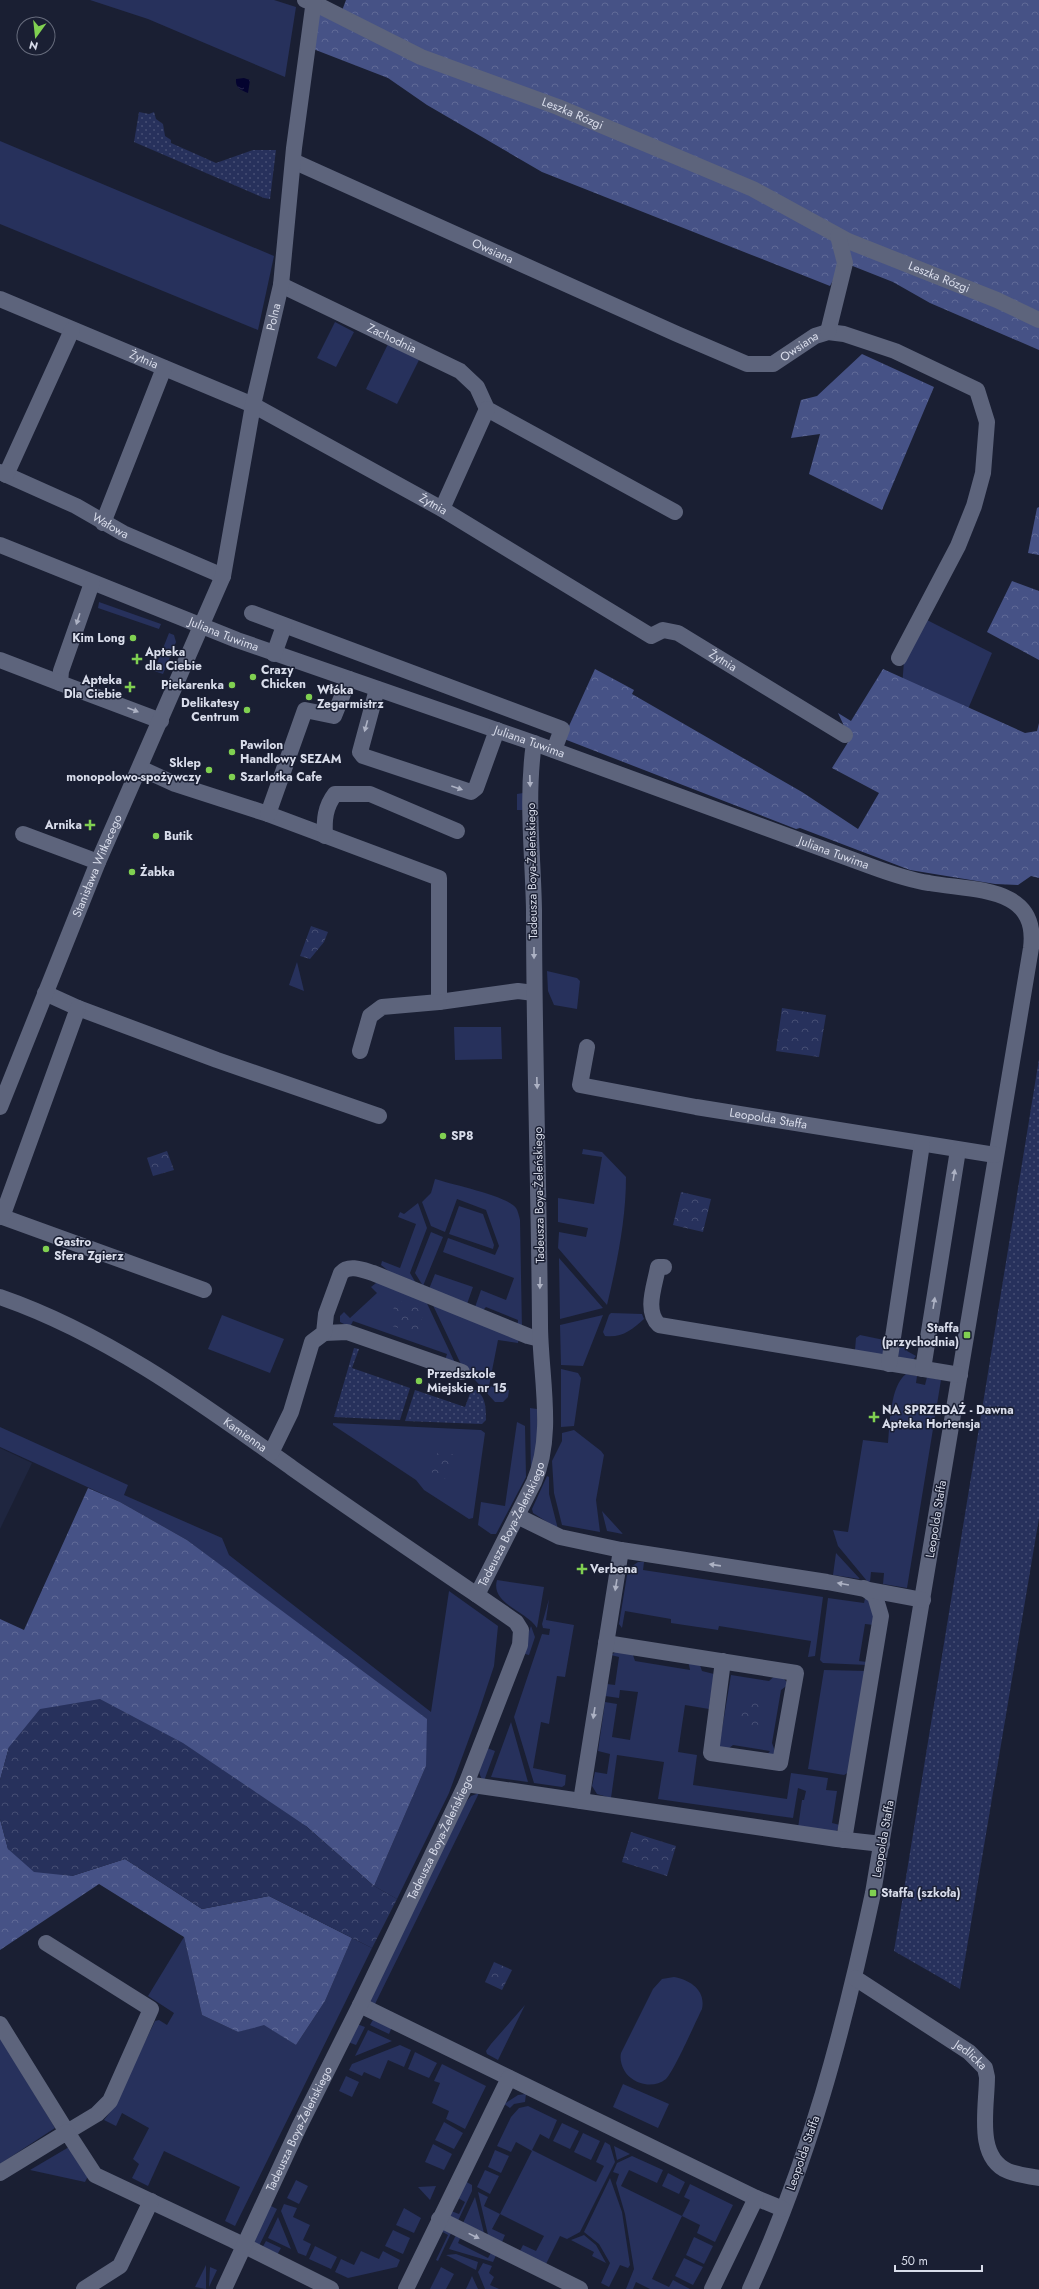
<svg xmlns="http://www.w3.org/2000/svg" width="1039" height="2289" font-family="Jost,sans-serif">
<style>
.built{fill:#1f2640}
.grass{fill:#27315c}
.forest{fill:url(#forest-crowns)}
.park{fill:url(#park-crowns)}
.garden{fill:url(#garden-dots)}
.water{fill:url(#water-ripples)}
.lines{fill:none;stroke-linecap:round;stroke-linejoin:round}
.minor{stroke:#5d647c;stroke-width:16}
.oneway{fill:#adb2c4}
.poi-dot{fill:#80d051;stroke:#1a1f33;stroke-width:1.5}
.labels{text-anchor:middle;dominant-baseline:central;stroke-width:3;stroke-linejoin:round;paint-order:stroke}
.street-label{font-size:12px;fill:#d8dcea;stroke:#1a1f33}
.poi-label{font-size:12px;font-weight:bold;fill:#d8dcea;stroke:#1a1f33;text-anchor:start}
</style>
<defs>
<pattern id="forest-crowns" width="20" height="18" patternUnits="userSpaceOnUse"><rect width="20" height="18" fill="#465286"/><path d="M2 6a3 3 0 1 1 6 0M12 15a3 3 0 1 1 6 0" fill="none" stroke="#606a97"/></pattern>
<pattern id="park-crowns" width="20" height="18" patternUnits="userSpaceOnUse"><rect width="20" height="18" fill="#27315c"/><path d="M2 6a3 3 0 1 1 6 0M12 15a3 3 0 1 1 6 0" fill="none" stroke="#464e74"/></pattern>
<pattern id="garden-dots" width="8" height="8" patternUnits="userSpaceOnUse"><rect width="8" height="8" fill="#27315c"/><path d="M2 2h.1M6 6h.1" fill="none" stroke="#464e74" stroke-width="1.8" stroke-linecap="round"/></pattern>
<pattern id="water-ripples" width="26" height="14" patternUnits="userSpaceOnUse"><rect width="26" height="14" fill="#04032f"/><path d="M2 4q2-2 4 0t4 0M15 11q2-2 4 0t4 0" fill="none" stroke="#28274d"/></pattern>
</defs>
<rect width="100%" height="100%" fill="#1a1f33"/>
<path class="built" d="M0,1448L32,1463L0,1529Z"/>
<path class="grass" d="M90,0H274L296,7L285,77L148,19Z
M0,141L274,256L258,330L0,224Z
M335,322L354,332L336,367L317,358Z
M388,344L419,360L397,404L366,389Z
M99,602L161,624L159,629L98,608Z
M925,619L992,653L968,709L901,699L904,661Z
M169,633L174,635L176,642L163,674L154,671Z
M523,793L524,810H517V794Z
M297,962L304,991L289,985Z
M547,971L577,978L580,981L577,1009L554,1005L548,991Z
M454,1027H501L502,1059L455,1060Z
M583,1149L602,1152L626,1177C626,1220 617,1263 607,1305L558,1248L559,1232L586,1237L588,1228L558,1222V1198L594,1204L602,1157L582,1154Z
M435,1179C450,1184 508,1196 516,1208C518,1211 519,1216 520,1220L522,1330L517,1329L518,1320L486,1307L480,1313L474,1310L481,1290L506,1300L514,1278L443,1252L448,1238L495,1255L499,1246L486,1210L457,1199L445,1232L431,1226L422,1202L431,1193Z
M418,1203L427,1228L410,1273L417,1285L396,1277L381,1265L382,1261L400,1268L416,1224L398,1217L400,1212L404,1214Z
M459,1206L483,1214L494,1245L493,1249L449,1234Z
M431,1232L443,1237L423,1286L415,1273Z
M559,1258L603,1308L560,1319Z
M435,1274L473,1287L466,1307L429,1289Z
M386,1281L424,1297L456,1365L445,1360L447,1354L353,1321L350,1327L340,1322V1316L344,1312L350,1318L377,1293L371,1287L376,1283Z
M430,1299L519,1338L518,1343L498,1340L489,1386L509,1390L508,1397L503,1402H495L475,1380L467,1377Z
M611,1313L642,1314L644,1319C632,1330 622,1338 605,1336L603,1332L609,1315Z
M222,1315L284,1339L270,1373L208,1349Z
M603,1315L583,1366L561,1365L560,1325Z
M860,1335L889,1341L886,1356L855,1350L856,1338Z
M898,1339L909,1341L907,1351L916,1356L913,1360L901,1358L896,1354Z
M561,1369L578,1373L581,1378L574,1426L561,1427Z
M906,1374L917,1376L916,1383L925,1385L927,1377L941,1380L907,1588L883,1584L884,1573L871,1572L870,1582L867,1581L838,1546L833,1530L848,1532L863,1440L888,1443C890,1424 890,1386 906,1374Z
M530,1408L537,1409L538,1450L531,1476Z
M517,1422L525,1426L526,1477L496,1534H491L478,1525L481,1502L505,1506Z
M333,1423L481,1430L485,1433L473,1518L469,1519L424,1490L416,1480L333,1425Z
M0,1427L128,1485L124,1495L222,1538L229,1555L431,1712L449,1591L498,1626L494,1666L478,1714L449,1793L397,1899L374,1886L426,1766L259,1595L187,1540L120,1502L0,1447Z
M574,1430L601,1451L604,1455L596,1500L600,1532L562,1525L554,1493L552,1461L562,1441V1433Z
M547,1476L549,1477V1494L558,1529L533,1513L532,1509Z
M602,1511L623,1534L607,1531Z
M836,1553L860,1579L833,1575Z
M638,1562H644L643,1570L823,1597L815,1656L808,1657L811,1641L719,1626L718,1630L671,1623V1619L625,1611L622,1628L619,1624L628,1569Z
M497,1580L544,1587L537,1628C527,1611 490,1604 497,1580Z
M866,1594L875,1604L874,1625L865,1624L859,1661L867,1662V1665L823,1663L820,1660L828,1598L864,1603Z
M549,1599L546,1620L574,1625L565,1677L557,1676L549,1724L541,1722L533,1768L566,1775L565,1785L562,1787L534,1783L514,1717L542,1634L549,1635L550,1629L543,1628L542,1624Z
M531,1626L535,1637L529,1655L521,1653Z
M617,1651L632,1652L635,1661L690,1670L688,1660L699,1662L702,1671L714,1674L709,1709L685,1705L678,1752L697,1755L693,1785L787,1799L791,1773L828,1778L826,1790L837,1791L832,1823L840,1825L836,1832L798,1828L802,1800H804L806,1791L798,1788L793,1818L658,1799L664,1762L617,1755L611,1798L597,1794L592,1786L595,1772L607,1774L610,1754L598,1751L605,1702L617,1704L612,1737L630,1740L638,1692L620,1690L619,1698L605,1696L607,1684L615,1685L619,1657L611,1655Z
M824,1670L866,1671L849,1772L844,1775L808,1769Z
M778,1673L789,1684L781,1690L772,1743L776,1754L764,1758L770,1751L733,1745L724,1752H720V1741L731,1675L769,1681Z
M511,1722L528,1782L491,1777Z
M487,1748L495,1751L484,1781C474,1772 483,1759 487,1748Z
M479,1793L374,2006L371,2001V1996L466,1802L471,1796Z
M184,1937L202,2015L238,2032L264,2024L296,2045L325,2001L352,1938L372,1948L235,2226L225,2221L240,2187L164,2151L148,2186L132,2178L139,2164L133,2159L149,2128L122,2113L116,2126L104,2120L111,2111L155,2021L159,2020L167,2025L174,2013L148,1996Z
M674,1977C690,1980 706,1990 702,2009C695,2023 674,2071 666,2079C656,2087 641,2086 631,2078C624,2073 619,2062 621,2053L653,1989L662,1979Z
M525,2005L498,2060L487,2054L486,2051L491,2044Z
M374,2018L392,2027L389,2034L370,2025Z
M357,2024L365,2027L356,2045L348,2042Z
M368,2030L392,2041L355,2056Z
M0,2037L55,2128L0,2164Z
M400,2045L411,2050L404,2067L388,2060L380,2079L364,2072L362,2076L349,2070L352,2064Z
M415,2052L437,2063L429,2078L408,2069Z
M442,2064L486,2086L465,2129L446,2119L449,2111L432,2103L440,2083L434,2081Z
M346,2076L359,2082L352,2097L339,2091Z
M623,2084L669,2104L658,2128L613,2107Z
M526,2094L525,2102L514,2104L510,2108L504,2104L518,2095Z
M528,2106L557,2120L549,2139L540,2134L532,2150L596,2182L604,2166L596,2162L605,2142L610,2145L615,2162L580,2232L567,2239L560,2236L546,2264L520,2251L523,2245L536,2251L544,2236L500,2214L492,2229L505,2235L502,2242L488,2235L478,2192L488,2197L484,2206L500,2214L532,2151L516,2142L511,2152L497,2146L511,2117L519,2108Z
M444,2122L463,2133L454,2149L435,2140Z
M562,2123L579,2131L570,2149L553,2141Z
M583,2133L600,2141L591,2160L574,2152Z
M433,2144L452,2154L444,2170L425,2162Z
M614,2146L630,2154L617,2160Z
M69,2147L88,2176L85,2182L30,2170Z
M495,2150L509,2156L501,2173L488,2167Z
M632,2156L663,2170L657,2183L629,2170L621,2186L682,2216L690,2200L684,2197L690,2184L733,2205L715,2242L697,2233L700,2225L682,2216L652,2279L669,2287L673,2280L690,2289H650L636,2282L633,2289H626L634,2269L625,2214L616,2183L619,2174L613,2172L617,2163Z
M485,2170L499,2176L490,2194L477,2187Z
M668,2173L685,2182L679,2194L662,2186Z
M610,2178L622,2212L630,2265L628,2268L620,2265L609,2287L601,2283L610,2263L599,2244L584,2232Z
M296,2180L308,2186L299,2204L287,2198Z
M465,2181L472,2185V2191L457,2223L449,2216L451,2211L459,2214L465,2202L458,2198Z
M436,2186L430,2200L418,2187Z
M475,2197L484,2233L463,2223Z
M284,2204L297,2208L293,2217L310,2225L303,2240L311,2244L306,2256L298,2253L281,2211Z
M269,2205L277,2209L259,2246L255,2243L254,2237Z
M404,2208L421,2218L414,2233L396,2225Z
M278,2217L291,2249L268,2238Z
M443,2227L453,2229L438,2261L436,2260L448,2235L441,2231Z
M393,2230L410,2238L403,2254L385,2246Z
M458,2231L462,2234L458,2243L488,2258L493,2249L498,2251L493,2262L449,2249Z
M584,2235L596,2245L606,2263L592,2256L594,2252L571,2240Z
M694,2237L713,2246L704,2264L686,2255Z
M266,2241L281,2248L277,2255L262,2248Z
M315,2246L337,2257L331,2269L309,2259Z
M361,2251L379,2259L383,2251L400,2260L397,2267L348,2278L335,2272L341,2259L354,2265Z
M456,2254L478,2262L476,2270L446,2255Z
M684,2258L703,2267L693,2285L675,2276Z
M483,2263L492,2266L489,2273L494,2277L490,2285L499,2289H485L478,2272Z
M206,2265V2289L195,2287Z
M210,2267L217,2270L209,2287Z
M441,2267L454,2274L446,2289H430Z
M472,2276L478,2289H466Z"/>
<path class="forest" d="M346,0H1039V350L930,303L893,282L845,263L840,267L830,286L542,172L427,105L388,78L308,47L314,3L340,16Z
M862,354L934,387L882,510L809,474L820,434L791,438L801,400L817,396Z
M1039,507V555L1028,553L1037,508Z
M1012,581L1039,591V660L987,632Z
M595,669L634,690L632,694L802,792L858,829L879,793L832,768L850,739L838,713L851,721L883,669L1025,733L1037,731L1039,723V878L1031,876L1018,885L995,884L910,870L800,828L796,829L559,737L569,726Z
M88,1488L120,1502L187,1540L427,1719L426,1766L374,1886L306,1826L9,1747L0,1780V1619L24,1630Z
M0,1819L8,1849L72,1876L125,1859L202,1909L269,1896L352,1938L325,2001L296,2045L264,2025L238,2032L202,2015L184,1937L99,1884L0,1950Z"/>
<path class="park" d="M311,926L328,932L324,942L310,959L300,956Z
M782,1008L826,1015L819,1057L776,1051Z
M167,1151L174,1170L153,1176L147,1158Z
M681,1192L711,1199L703,1232L673,1225Z
M396,1300L425,1309L417,1334L389,1325Z
M440,1448L456,1456L445,1479L429,1471Z
M744,1698L763,1701L758,1727L739,1724Z
M100,1699L183,1743L306,1826L374,1886L397,1899L372,1948L269,1896L202,1909L125,1859L72,1876L34,1872L8,1849L0,1819V1780L9,1747L40,1709Z
M631,1832L676,1846L667,1876L622,1862Z
M494,1962L512,1970L502,1990L485,1982Z"/>
<path class="garden" d="M139,112L149,114L154,112L156,119L163,124L165,136L171,140V143L216,163L253,150H276L270,199L264,198L134,142Z
M1039,1059V1518L960,1989L894,1951Z
M354,1348L359,1349L352,1368L410,1388L400,1420L334,1417Z
M472,1388C486,1394 486,1407 486,1420L482,1424L405,1421L415,1390L465,1407Z"/>
<path class="water" d="M244,78L250,80L248,93C241,90 235,88 236,79Z"/>
<g class="lines">
<g class="minor">
<path id="s1" d="M305,0L314,3L421,57L558,107L644,143L753,189L848,241L997,300L1039,320"/>
<path id="s2" d="M293,161L677,334L747,364H773L815,336L828,332L844,334L895,351L977,390L987,422L983,473L974,506L958,546L899,658"/>
<path id="s3" d="M281,285L460,371L477,387L487,409L675,512"/>
<path id="s4" d="M0,299L253,405L442,509L651,636L663,630L678,633L845,735"/>
<path d="M828,332L845,263L838,236"/>
<path id="s5" d="M0,472L76,506L123,533L223,576"/>
<path d="M6,475L72,330"/>
<path d="M442,509L487,409"/>
<path d="M103,523L164,368"/>
<path id="s6" d="M0,545L237,640L534,743L870,866C889,873 909,880 929,883C972,891 1039,885 1031,948L873,1893C844,2028 809,2162 750,2289"/>
<path d="M92,583L61,671L60,683L161,721"/>
<path d="M252,613L562,729L554,750"/>
<path d="M274,654L284,626"/>
<path d="M0,660L60,683"/>
<path d="M377,689L360,752L363,756L471,792L476,788L497,730"/>
<path d="M140,768L175,784L268,814L439,878V1002L518,991L534,993"/>
<path d="M268,814L305,710L334,716L349,679"/>
<path d="M23,834L98,862"/>
<path d="M325,836C324,820 325,807 335,794H370L457,831"/>
<path d="M45,993L78,1008L217,1060L379,1116"/>
<path id="s7" d="M587,1047L580,1085L696,1107L995,1155"/>
<path d="M360,1051L370,1016L382,1007L439,1002"/>
<path id="s8" d="M0,1107L98,862L223,576L253,405L281,285L294,148L314,0"/>
<path d="M0,1216L204,1290"/>
<path d="M2,1217L78,1008"/>
<path d="M664,1267H658C655,1285 644,1311 659,1325L960,1375"/>
<path id="s9" d="M0,1297C107,1334 201,1403 292,1468C353,1511 415,1553 477,1595"/>
<path d="M324,1333L347,1332L462,1372"/>
<path d="M889,1364L922,1144"/>
<path d="M923,1369L958,1150"/>
<path d="M271,1453L291,1412L312,1342L324,1333L326,1314L341,1273C349,1264 363,1270 373,1273L528,1336L540,1339"/>
<path d="M517,1516L560,1537L621,1550"/>
<path d="M606,1643L796,1673L780,1763L711,1753L723,1661"/>
<path d="M466,1784L581,1801"/>
<path d="M844,1840L881,1616L875,1596L864,1588"/>
<path d="M882,1844L837,1839L581,1801L621,1550L827,1582L923,1600"/>
<path id="s10" d="M855,1978L969,2052L985,2068L987,2077C987,2107 975,2157 1008,2171C1017,2175 1029,2176 1039,2178"/>
<path d="M360,2005L756,2198L783,2209"/>
<path d="M0,2024L67,2132L97,2114L110,2101L151,2009L46,1943"/>
<path d="M0,2173L67,2132L95,2175L233,2240L331,2289"/>
<path d="M439,2219L580,2289"/>
<path d="M84,2289L120,2266L151,2201"/>
<path id="s11" d="M224,2289L299,2127L360,2005L466,1784L520,1645L521,1630L516,1622L477,1595L534,1482C555,1434 540,1375 540,1324C539,1186 534,1048 534,910C533,855 526,798 534,743"/>
<path d="M406,2289L509,2078"/>
<path d="M712,2289L756,2198"/>
</g>
</g>
<defs><path id="oneway-solid" d="M-6-.8H1V-3.2L6.5 0L1 3.2V.8H-6Z"/></defs>
<g class="oneway">
<use href="#oneway-solid" transform="translate(78 619) rotate(108)"/>
<use href="#oneway-solid" transform="translate(133 710) rotate(21)"/>
<use href="#oneway-solid" transform="translate(366 726) rotate(105)"/>
<use href="#oneway-solid" transform="translate(530 781) rotate(88)"/>
<use href="#oneway-solid" transform="translate(457 788) rotate(19)"/>
<use href="#oneway-solid" transform="translate(534 953) rotate(90)"/>
<use href="#oneway-solid" transform="translate(537 1083) rotate(88)"/>
<use href="#oneway-solid" transform="translate(954 1175) rotate(-81)"/>
<use href="#oneway-solid" transform="translate(540 1283) rotate(91)"/>
<use href="#oneway-solid" transform="translate(934 1303) rotate(-81)"/>
<use href="#oneway-solid" transform="translate(715 1565) rotate(-172)"/>
<use href="#oneway-solid" transform="translate(843 1584) rotate(-170)"/>
<use href="#oneway-solid" transform="translate(616 1585) rotate(99)"/>
<use href="#oneway-solid" transform="translate(594 1713) rotate(99)"/>
<use href="#oneway-solid" transform="translate(474 2236) rotate(26)"/>
</g>
<g class="poi-dot">
<circle cx="133" cy="638" r="4"/>
<path d="M135 653h4v4h4v4h-4v4h-4v-4h-4v-4h4z"/>
<circle cx="253" cy="677" r="4"/>
<circle cx="232" cy="685" r="4"/>
<path d="M128 681h4v4h4v4h-4v4h-4v-4h-4v-4h4z"/>
<circle cx="309" cy="697" r="4"/>
<circle cx="247" cy="710" r="4"/>
<circle cx="232" cy="752" r="4"/>
<circle cx="209" cy="770" r="4"/>
<circle cx="232" cy="777" r="4"/>
<path d="M88 819h4v4h4v4h-4v4h-4v-4h-4v-4h4z"/>
<circle cx="156" cy="836" r="4"/>
<circle cx="132" cy="872" r="4"/>
<circle cx="443" cy="1136" r="4"/>
<circle cx="46" cy="1249" r="4"/>
<rect x="963" y="1331" width="8" height="8" rx="2"/>
<circle cx="419" cy="1381" r="4"/>
<path d="M872 1411h4v4h4v4h-4v4h-4v-4h-4v-4h4z"/>
<path d="M580 1563h4v4h4v4h-4v4h-4v-4h-4v-4h4z"/>
<rect x="869" y="1889" width="8" height="8" rx="2"/>
</g>
<g class="labels">
<g class="street-label">
<text stroke="none"><textPath href="#s1" startOffset="291">Leszka Rózgi</textPath></text>
<text stroke="none"><textPath href="#s2" startOffset="219">Owsiana</textPath></text>
<text stroke="none"><textPath href="#s1" startOffset="693">Leszka Rózgi</textPath></text>
<text stroke="none"><textPath href="#s8" startOffset="840">Polna</textPath></text>
<text stroke="none"><textPath href="#s3" startOffset="123">Zachodnia</textPath></text>
<text stroke="none"><textPath href="#s2" startOffset="555">Owsiana</textPath></text>
<text stroke="none"><textPath href="#s4" startOffset="156">Żytnia</textPath></text>
<text stroke="none"><textPath href="#s4" startOffset="480">Żytnia</textPath></text>
<text stroke="none"><textPath href="#s5" startOffset="123">Wałowa</textPath></text>
<text stroke="none"><textPath href="#s6" startOffset="241">Juliana Tuwima</textPath></text>
<text stroke="none"><textPath href="#s4" startOffset="816">Żytnia</textPath></text>
<text stroke="none"><textPath href="#s6" startOffset="565">Juliana Tuwima</textPath></text>
<text stroke="none"><textPath href="#s6" startOffset="889">Juliana Tuwima</textPath></text>
<text stroke="none"><textPath href="#s8" startOffset="260">Stanisława Witkacego</textPath></text>
<text transform="translate(532 871) rotate(-91)">Tadeusza Boya-Żeleńskiego</text>
<text stroke="none"><textPath href="#s7" startOffset="230">Leopolda Staffa</textPath></text>
<text transform="translate(539 1195) rotate(-91)">Tadeusza Boya-Żeleńskiego</text>
<text stroke="none"><textPath href="#s9" startOffset="282">Kamienna</textPath></text>
<text transform="translate(936 1519) rotate(-81)">Leopolda Staffa</text>
<text stroke="none"><textPath href="#s11" startOffset="860">Tadeusza Boya-Żeleńskiego</textPath></text>
<text stroke="none"><textPath href="#s11" startOffset="501">Tadeusza Boya-Żeleńskiego</textPath></text>
<text transform="translate(883 1839) rotate(-80)">Leopolda Staffa</text>
<text stroke="none"><textPath href="#s10" startOffset="139">Jedlicka</textPath></text>
<text stroke="none"><textPath href="#s11" startOffset="177">Tadeusza Boya-Żeleńskiego</textPath></text>
<text transform="translate(803 2153) rotate(-71)">Leopolda Staffa</text>
</g>
<g class="poi-label">
<text x="125" y="638" text-anchor="end">Kim Long</text>
<text x="145" y="652">Apteka<tspan x="145" dy="14">dla Ciebie</tspan></text>
<text x="261" y="670">Crazy<tspan x="261" dy="14">Chicken</tspan></text>
<text x="122" y="680" text-anchor="end">Apteka<tspan x="122" dy="14">Dla Ciebie</tspan></text>
<text x="224" y="685" text-anchor="end">Piekarenka</text>
<text x="317" y="690">Włóka<tspan x="317" dy="14">Zegarmistrz</tspan></text>
<text x="239" y="703" text-anchor="end">Delikatesy<tspan x="239" dy="14">Centrum</tspan></text>
<text x="240" y="745">Pawilon<tspan x="240" dy="14">Handlowy SEZAM</tspan></text>
<text x="201" y="763" text-anchor="end">Sklep<tspan x="201" dy="14">monopolowo-spożywczy</tspan></text>
<text x="240" y="777">Szarlotka Cafe</text>
<text x="82" y="825" text-anchor="end">Arnika</text>
<text x="164" y="836">Butik</text>
<text x="140" y="872">Żabka</text>
<text x="451" y="1136">SP8</text>
<text x="54" y="1242">Gastro<tspan x="54" dy="14">Sfera Zgierz</tspan></text>
<text x="959" y="1328" text-anchor="end">Staffa<tspan x="959" dy="14">(przychodnia)</tspan></text>
<text x="427" y="1374">Przedszkole<tspan x="427" dy="14">Miejskie nr 15</tspan></text>
<text x="882" y="1410">NA SPRZEDAŻ - Dawna<tspan x="882" dy="14">Apteka Hortensja</tspan></text>
<text x="590" y="1569">Verbena</text>
<text x="881" y="1893">Staffa (szkoła)</text>
</g>
</g>
<g transform="translate(36 36) rotate(195)"><circle r="19" fill="#1a1f33" stroke="#666b7c"/>
<path d="M0-3L7 15L0 10L-7 15Z" fill="#80d051"/>
<text y="-6" font-size="11" font-weight="bold" text-anchor="middle" fill="#d8dcea">N</text>
</g>
<path d="M895 2265v6h87v-6" fill="none" stroke="#d8dcea" stroke-width="2"/>
<text x="901" y="2265" font-size="12" fill="#d8dcea" stroke="#1a1f33" stroke-width="3" paint-order="stroke">50 m</text>
</svg>
